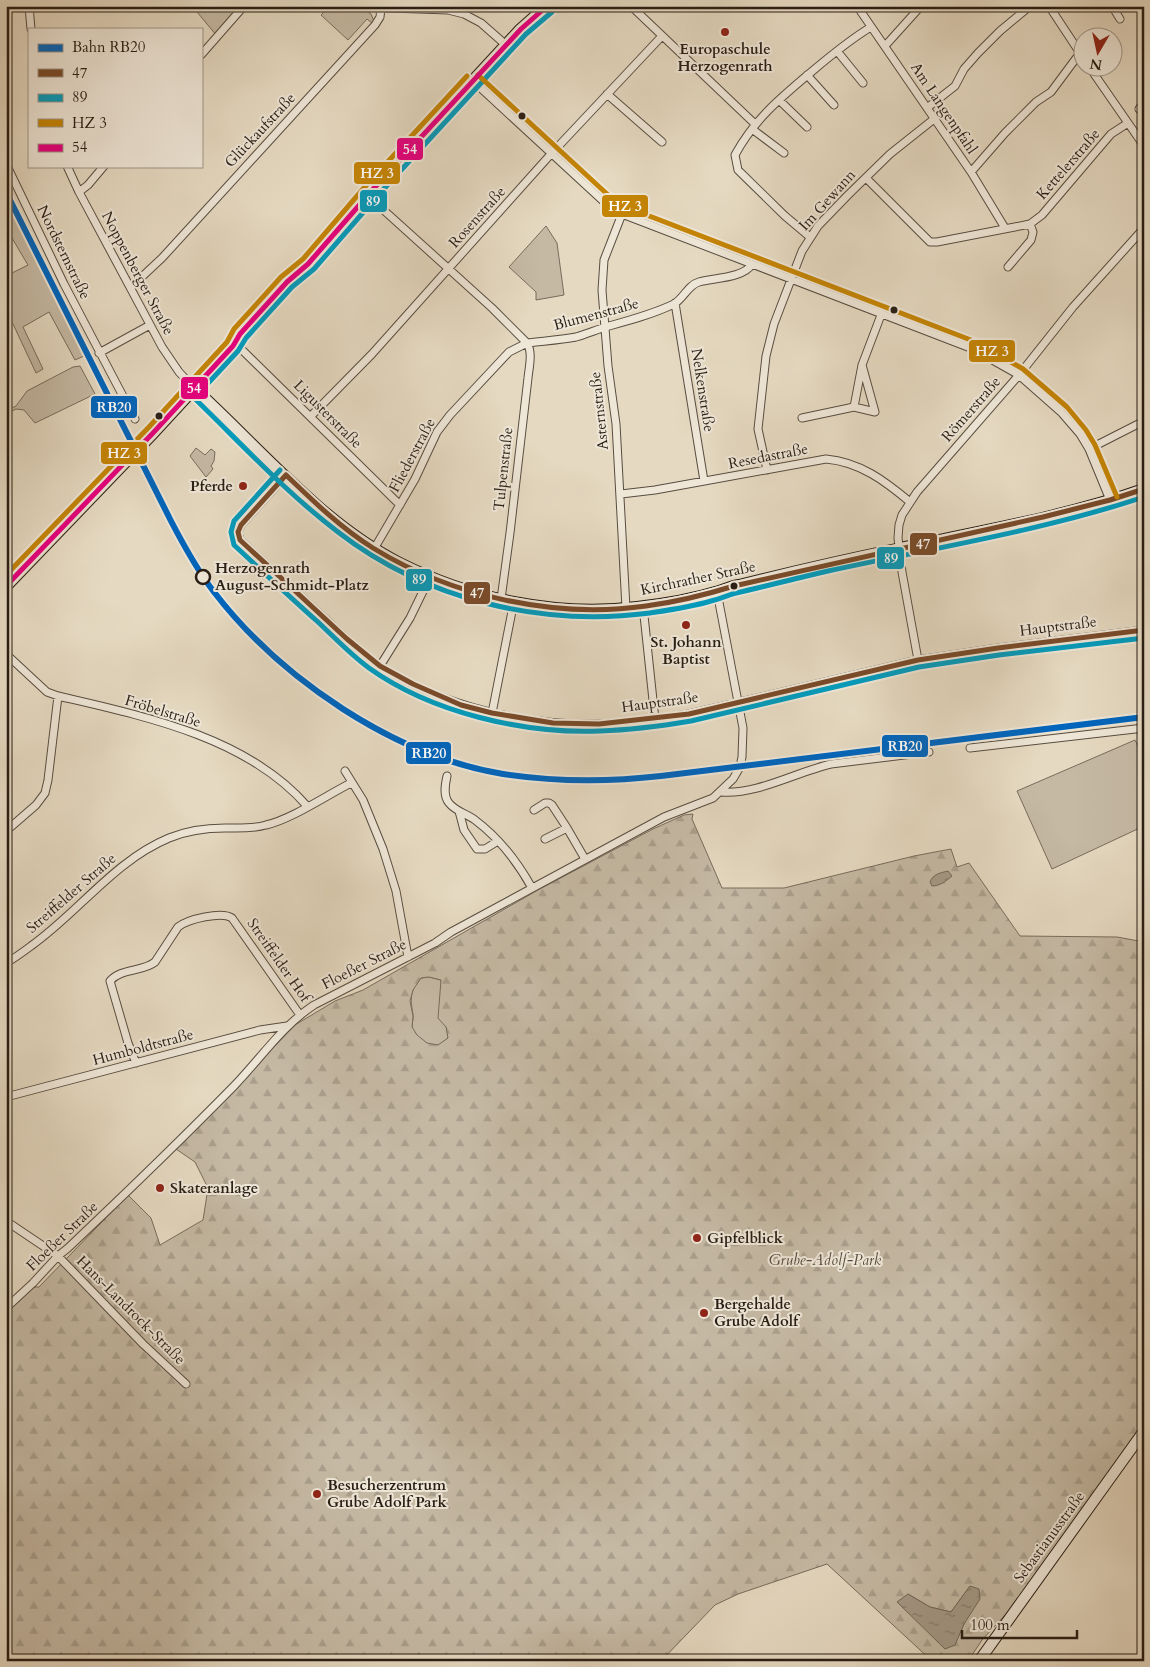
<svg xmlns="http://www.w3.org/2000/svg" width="1150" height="1667" font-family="Cardo,serif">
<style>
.green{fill:#c5b9a4;stroke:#776c5c}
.forest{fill:url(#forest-firs);stroke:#776c5c;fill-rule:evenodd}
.water{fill:url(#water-ripples);stroke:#736859}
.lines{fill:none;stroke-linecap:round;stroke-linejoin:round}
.street-casing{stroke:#584d40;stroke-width:9}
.secondary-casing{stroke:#291e15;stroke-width:12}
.primary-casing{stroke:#291e15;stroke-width:13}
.street{stroke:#eee6d7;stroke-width:7}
.secondary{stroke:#eee6d7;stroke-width:10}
.primary{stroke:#e5d9c1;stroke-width:11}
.bus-1-casing{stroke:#eee6d7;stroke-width:9}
.bus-2-casing{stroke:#eee6d7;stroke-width:9}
.bus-3-casing{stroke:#eee6d7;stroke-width:9}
.bus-4-casing{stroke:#eee6d7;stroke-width:9}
.bus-1{stroke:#7a4b2a;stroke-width:5}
.bus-2{stroke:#049bbc;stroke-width:5}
.bus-3{stroke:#c48405;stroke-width:5}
.bus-4{stroke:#e5007d;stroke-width:5}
.rail-1-casing{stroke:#eee6d7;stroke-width:10}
.rail-1{stroke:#0065bd;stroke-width:6}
.poi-dot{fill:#8f2418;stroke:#eee6d7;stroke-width:2}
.bus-dot{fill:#291e15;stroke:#eee6d7;stroke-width:2}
.stop-dot{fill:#eee6d7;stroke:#291e15;stroke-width:2.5}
.labels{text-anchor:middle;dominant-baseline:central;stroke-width:4;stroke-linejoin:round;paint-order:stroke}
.poi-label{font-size:15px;font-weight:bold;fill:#291e15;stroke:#eee6d7;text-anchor:start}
.street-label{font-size:15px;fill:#291e15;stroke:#eee6d7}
.stop-label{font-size:15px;font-weight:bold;fill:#291e15;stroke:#eee6d7;text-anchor:start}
.park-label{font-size:15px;font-style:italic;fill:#584c40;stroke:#eee6d7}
.line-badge{stroke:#eee6d7;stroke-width:2}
.badge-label{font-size:14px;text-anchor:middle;font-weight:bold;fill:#fff}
</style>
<defs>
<pattern id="forest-firs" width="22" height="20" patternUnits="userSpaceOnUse" patternTransform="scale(1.25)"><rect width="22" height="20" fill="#c5b9a4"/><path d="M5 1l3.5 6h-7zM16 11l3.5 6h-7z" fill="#a99f8c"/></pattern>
<pattern id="water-ripples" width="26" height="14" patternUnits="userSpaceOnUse" patternTransform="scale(1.25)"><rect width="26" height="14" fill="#a59987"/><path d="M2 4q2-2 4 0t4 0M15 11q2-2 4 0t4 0" fill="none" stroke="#867c6d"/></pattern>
</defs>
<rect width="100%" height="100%" fill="#e5d9c1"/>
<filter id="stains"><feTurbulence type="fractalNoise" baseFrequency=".004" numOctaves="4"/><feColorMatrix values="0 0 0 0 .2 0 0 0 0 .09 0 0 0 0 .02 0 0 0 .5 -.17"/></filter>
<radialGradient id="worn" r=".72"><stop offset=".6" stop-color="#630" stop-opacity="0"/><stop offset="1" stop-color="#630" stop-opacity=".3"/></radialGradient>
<path class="green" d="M192,6H242L217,36Z
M327,9L365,10L371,14L374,21L373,24L367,19L348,40L321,15Z
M6,200L84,356L75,360L49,312L23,327L43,369L36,373L6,309V276L28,265L6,228Z
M546,226L557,243L564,295L536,300V292L509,267Z
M80,366L95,394L35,423L24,410L16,409L6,414V411L16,406L27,391L73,367Z
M196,448L205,455L211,449L215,452L214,461L211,466L213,469L206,477L190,456Z
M1135,740L1144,758V826L1052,869L1017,791Z
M429,977L441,980L448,1038C445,1040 441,1044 438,1045C428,1047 413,1036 412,1026C412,1022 414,1018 413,1014C410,999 410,990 421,978Z"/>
<path class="forest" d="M693,814L692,819L722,888H784L914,856L951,849L957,867L969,863L1020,936L1117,937L1144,942V1428L1018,1601L982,1640L968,1661H932L827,1564L738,1594L715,1605L661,1661H6V1308L28,1287H39L128,1195L151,1218L160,1245L203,1220L208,1188L195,1162L176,1149L295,1025L335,1001L363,990L538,890L653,829L684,815ZM429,977L441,980L438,1018L446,1027L448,1038L438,1045L427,1043L417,1035L412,1027L413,1016L410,1001L413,990L421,978ZM970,1586L964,1624L954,1645L908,1594L930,1607L951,1612Z"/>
<path class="water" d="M948,871L952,876C946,881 940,886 932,886L930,882C933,874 940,873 948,871Z
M970,1586L979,1589L980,1599L964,1624L955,1645L945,1649L897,1602L908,1594L930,1607L951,1612Z"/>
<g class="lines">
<defs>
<path id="street" d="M29,6L31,29
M331,6L448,10L464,14L481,23L506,45
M631,6L755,124
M857,6L971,172L1005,228
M1049,6L1082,56
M1112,6L1120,19
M885,46L921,6
M837,51L863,83
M201,55L244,6
M1090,68L1144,146
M807,75L834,105
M473,81L602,200L622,214L973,349L1019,375L1061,412L1080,434L1089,449L1110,500
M607,94L662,142
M779,100L807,127
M927,108L955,86L964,69L978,53L1000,31L1030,6
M1139,109L1144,103
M752,129L784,153
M6,164L64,284L135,419
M67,166L79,192L162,347L179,372L194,388
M971,172L1005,133L1036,102L1051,92L1080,53
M866,178L930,242H937L1030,224L1042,215L1111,134L1128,123
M79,192L88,185L104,166
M368,196L492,308L527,343C543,341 560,340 576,337C587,334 598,329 609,326C631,320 653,314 674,304C684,298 688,285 699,282C714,278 744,278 752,264
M622,214L604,260L602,290L608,366L616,424L626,608
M810,237L785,216L738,170L735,155C754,120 779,99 810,73C829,57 849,40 871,27
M1008,267L1031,240L1033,232L1030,224
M131,287L162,258L375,25L380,17L381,8
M675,303L704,481
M235,343L400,505
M99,353L150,325
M862,365L875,412L854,407L862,365L881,315
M311,416L372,354L551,154L662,36
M802,418L854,407
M1089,449L1144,421
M767,470L758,429L766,356L774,324L802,251L818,226L848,195L890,154L934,119
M286,475L241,525L238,532L240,540C266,565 294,590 321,615C340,632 359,653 381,667C445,707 523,725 598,724C629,723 659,718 689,714L918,660L998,648L1144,630
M621,494L655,490L826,459C860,462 885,481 910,502
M374,549L415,479L437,432L450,415L509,352L527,343C533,353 529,367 528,378L510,533L501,599
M643,606L655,719
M6,654L47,692L58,696C144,716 247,737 307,806
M918,660L902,572L898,538L899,525L902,515L917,492L1019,375L1073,307L1144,228
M380,666L410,618L430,577
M492,713L514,601
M970,748L1144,728
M345,771L363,800L383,849L396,891L408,957
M447,776C445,785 443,796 449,803C455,811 467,814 475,820C499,838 517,861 532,888
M721,792C757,795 796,772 831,764L929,752
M534,810L545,803H549L552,805L567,828L585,859
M459,811L464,830L477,849H485L498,841
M6,831L36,805L45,793L48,780L58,696
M545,839L567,828
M6,963C15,958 23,952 31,946C79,912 114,861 169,838C186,831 206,828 225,828C239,828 252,829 266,825C292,819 327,795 351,783
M136,1063L128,1043L110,981C121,968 143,972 155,962L178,927C188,919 222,911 232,918L300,1015
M6,1097L260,1030L287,1026
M6,1221L58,1256L143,1344L186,1384
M6,1308L33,1283L58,1256L68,1248C124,1195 180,1141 234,1086C261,1058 282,1026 314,1005L435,943L451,932L664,817L713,798L733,779L740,767L742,757L743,728L717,592"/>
<path id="secondary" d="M194,388C258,446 322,524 400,563C472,599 556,617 637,607C664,604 693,599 719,591C725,589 732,586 739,585C791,572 843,560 896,549C979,531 1064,517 1144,489
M979,1661L1144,1431"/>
<path id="primary" d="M6,586L153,433L233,346L240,334L287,282L308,264L328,242L375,187L521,29L547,6"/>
</defs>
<use href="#street" class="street-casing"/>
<use href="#secondary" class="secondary-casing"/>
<use href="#primary" class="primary-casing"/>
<use href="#street" class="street"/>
<use href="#secondary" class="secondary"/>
<use href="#primary" class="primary"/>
<defs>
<path id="bus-1" d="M286,475C313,501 341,528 373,548C451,596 554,619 646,606C676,602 705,595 734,586L1043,517L1110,500L1144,489
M238,532L240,540L347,639L380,666L413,684L461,705L492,713L553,723L599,724L689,714L918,660L998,648L1144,630
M238,532L241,525L286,475"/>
<path id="bus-2" d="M189,393C238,440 284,491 338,532C426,600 541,627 650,613C670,610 691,607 711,601C720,599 728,595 736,593C767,586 797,578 828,571C933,548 1041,531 1144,497
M199,393L238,351L246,338L292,287L314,269L381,192L526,34L552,12
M280,470L234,521L231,532L234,545C262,571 290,597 318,622C335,638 351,655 369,668C432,713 524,734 600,731C630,730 661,726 691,721L919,667L999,655L1144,638"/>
<path id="bus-3" d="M478,75L607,194L626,207L976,342L1023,369L1067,407L1086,430L1095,445L1117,497
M6,575L148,428L227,342L234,329L281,277L303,259L369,182L467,76"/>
<path id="bus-4" d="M6,586L153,433L233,346L240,334L287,282L308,264L375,187L521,29L547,6"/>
</defs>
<use href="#bus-1" class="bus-1-casing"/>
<use href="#bus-2" class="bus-2-casing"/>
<use href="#bus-3" class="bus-3-casing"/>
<use href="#bus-4" class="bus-4-casing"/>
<use href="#bus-1" class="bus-1"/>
<use href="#bus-2" class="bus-2"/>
<use href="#bus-3" class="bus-3"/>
<use href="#bus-4" class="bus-4"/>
<defs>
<path id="rail-1" d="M6,192L171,521C184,546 197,570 214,592C281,679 394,756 503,774C556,782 608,782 661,776L1144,717"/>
</defs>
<use href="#rail-1" class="rail-1-casing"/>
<use href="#rail-1" class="rail-1"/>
</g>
<g class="poi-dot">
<circle cx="725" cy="32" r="5"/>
<circle cx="243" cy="486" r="5"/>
<circle cx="686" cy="625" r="5"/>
<circle cx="160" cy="1188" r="5"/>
<circle cx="697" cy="1238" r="5"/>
<circle cx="704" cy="1313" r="5"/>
<circle cx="317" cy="1494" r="5"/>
</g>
<g class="bus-dot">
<circle cx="522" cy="116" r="4.5"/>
<circle cx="894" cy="310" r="4.5"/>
<circle cx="159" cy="416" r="4.5"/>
<circle cx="734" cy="586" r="4.5"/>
</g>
<circle class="stop-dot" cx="203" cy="577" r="7"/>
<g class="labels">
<g class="poi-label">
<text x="725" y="49" text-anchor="middle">Europaschule<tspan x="725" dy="17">Herzogenrath</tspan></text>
<text x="233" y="486" text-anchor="end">Pferde</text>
<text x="686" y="642" text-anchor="middle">St. Johann<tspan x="686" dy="17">Baptist</tspan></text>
<text x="170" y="1188">Skateranlage</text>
<text x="707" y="1238">Gipfelblick</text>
<text x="714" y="1304">Bergehalde<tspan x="714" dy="17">Grube Adolf</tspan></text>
<text x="327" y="1485">Besucherzentrum<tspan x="327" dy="17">Grube Adolf Park</tspan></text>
</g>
<g class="street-label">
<text transform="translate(944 108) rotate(56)">Am Langenpfahl</text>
<text transform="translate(260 130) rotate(-47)">Glückaufstraße</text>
<text transform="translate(1068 164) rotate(-49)">Kettelerstraße</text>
<text transform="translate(827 200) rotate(-48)">Im Gewann</text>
<text transform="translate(477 217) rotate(-48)">Rosenstraße</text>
<text transform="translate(64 252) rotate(64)">Nordsternstraße</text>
<text transform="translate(138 273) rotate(62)">Noppenberger Straße</text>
<text transform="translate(596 314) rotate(-15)">Blumenstraße</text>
<text transform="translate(703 390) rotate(81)">Nelkenstraße</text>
<text transform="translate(971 409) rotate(-49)">Römerstraße</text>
<text transform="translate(599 411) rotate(-96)">Asternstraße</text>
<text transform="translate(328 414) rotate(45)">Ligusterstraße</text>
<text transform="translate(412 455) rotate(-62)">Fliederstraße</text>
<text transform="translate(768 456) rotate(-11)">Resedastraße</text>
<text transform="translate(503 469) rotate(-84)">Tulpenstraße</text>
<text transform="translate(698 578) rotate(-12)">Kirchrather Straße</text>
<text transform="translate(1058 626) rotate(-7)">Hauptstraße</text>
<text transform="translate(660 702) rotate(-8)">Hauptstraße</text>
<text transform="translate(163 711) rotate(17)">Fröbelstraße</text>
<text transform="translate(71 893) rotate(-41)">Streiffelder Straße</text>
<text transform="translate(279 960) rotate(55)">Streiffelder Hof</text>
<text transform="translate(364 964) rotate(-27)">Floeßer Straße</text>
<text transform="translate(143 1047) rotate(-15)">Humboldtstraße</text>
<text transform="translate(62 1236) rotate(-44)">Floeßer Straße</text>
<text transform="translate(131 1310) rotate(45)">Hans-Landrock-Straße</text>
<text transform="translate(1049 1537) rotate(-54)">Sebastianusstraße</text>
</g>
<g class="stop-label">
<text x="215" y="568">Herzogenrath<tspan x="215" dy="17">August-Schmidt-Platz</tspan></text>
</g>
<g class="park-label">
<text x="825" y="1260">Grube-Adolf-Park</text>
</g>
</g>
<g class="line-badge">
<rect x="396" y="137" width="28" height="24" rx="5" fill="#e5007d"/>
<rect x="353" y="161" width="48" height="24" rx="5" fill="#c48405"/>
<rect x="359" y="189" width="29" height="24" rx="5" fill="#049bbc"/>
<rect x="601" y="194" width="48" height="24" rx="5" fill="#c48405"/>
<rect x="968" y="339" width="48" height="24" rx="5" fill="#c48405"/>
<rect x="180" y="376" width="29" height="24" rx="5" fill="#e5007d"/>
<rect x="90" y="395" width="48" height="24" rx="5" fill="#0065bd"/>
<rect x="100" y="441" width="48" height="24" rx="5" fill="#c48405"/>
<rect x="909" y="532" width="29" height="24" rx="5" fill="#7a4b2a"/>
<rect x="876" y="546" width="29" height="24" rx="5" fill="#049bbc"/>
<rect x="405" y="568" width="28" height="24" rx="5" fill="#049bbc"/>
<rect x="463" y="581" width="28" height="24" rx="5" fill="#7a4b2a"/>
<rect x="881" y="734" width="48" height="24" rx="5" fill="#0065bd"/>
<rect x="405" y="741" width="47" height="24" rx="5" fill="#0065bd"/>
</g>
<g class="badge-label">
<text x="410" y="154">54</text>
<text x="377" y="178">HZ 3</text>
<text x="373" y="206">89</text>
<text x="625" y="211">HZ 3</text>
<text x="992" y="356">HZ 3</text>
<text x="194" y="393">54</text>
<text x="114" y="412">RB20</text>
<text x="124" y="458">HZ 3</text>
<text x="923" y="549">47</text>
<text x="891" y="563">89</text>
<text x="419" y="584">89</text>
<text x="477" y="598">47</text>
<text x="905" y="751">RB20</text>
<text x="429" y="758">RB20</text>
</g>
<rect width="1150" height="1667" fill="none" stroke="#e5d9c1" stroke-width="25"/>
<rect x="8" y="8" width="1135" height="1652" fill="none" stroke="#291e15" stroke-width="2.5"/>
<rect x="12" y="12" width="1125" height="1642" fill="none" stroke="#291e15"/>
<rect x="28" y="28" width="175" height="140" fill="#eee6d7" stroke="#9f9689"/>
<rect x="38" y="44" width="25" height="8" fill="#0065bd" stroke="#9f9689"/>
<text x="72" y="52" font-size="15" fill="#291e15">Bahn RB20</text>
<rect x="38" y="69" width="25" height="8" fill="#7a4b2a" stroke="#9f9689"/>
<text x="72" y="78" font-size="15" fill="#291e15">47</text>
<rect x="38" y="94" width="25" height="8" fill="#049bbc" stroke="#9f9689"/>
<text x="72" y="102" font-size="15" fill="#291e15">89</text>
<rect x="38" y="119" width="25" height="8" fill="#c48405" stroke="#9f9689"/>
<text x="72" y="128" font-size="15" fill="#291e15">HZ 3</text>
<rect x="38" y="144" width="25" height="8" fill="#e5007d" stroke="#9f9689"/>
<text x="72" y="152" font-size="15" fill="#291e15">54</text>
<g transform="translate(1098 52) rotate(189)"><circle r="24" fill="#eee6d7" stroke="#9f9689"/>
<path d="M0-4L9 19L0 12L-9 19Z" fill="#8f2418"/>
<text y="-8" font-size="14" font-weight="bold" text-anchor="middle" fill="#291e15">N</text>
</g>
<path d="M962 1630v8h115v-8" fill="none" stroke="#291e15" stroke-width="2.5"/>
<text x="970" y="1630" font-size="15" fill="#291e15" stroke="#eee6d7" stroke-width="4" paint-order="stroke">100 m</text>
<rect width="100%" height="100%" filter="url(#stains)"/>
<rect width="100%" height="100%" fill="url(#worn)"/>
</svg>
